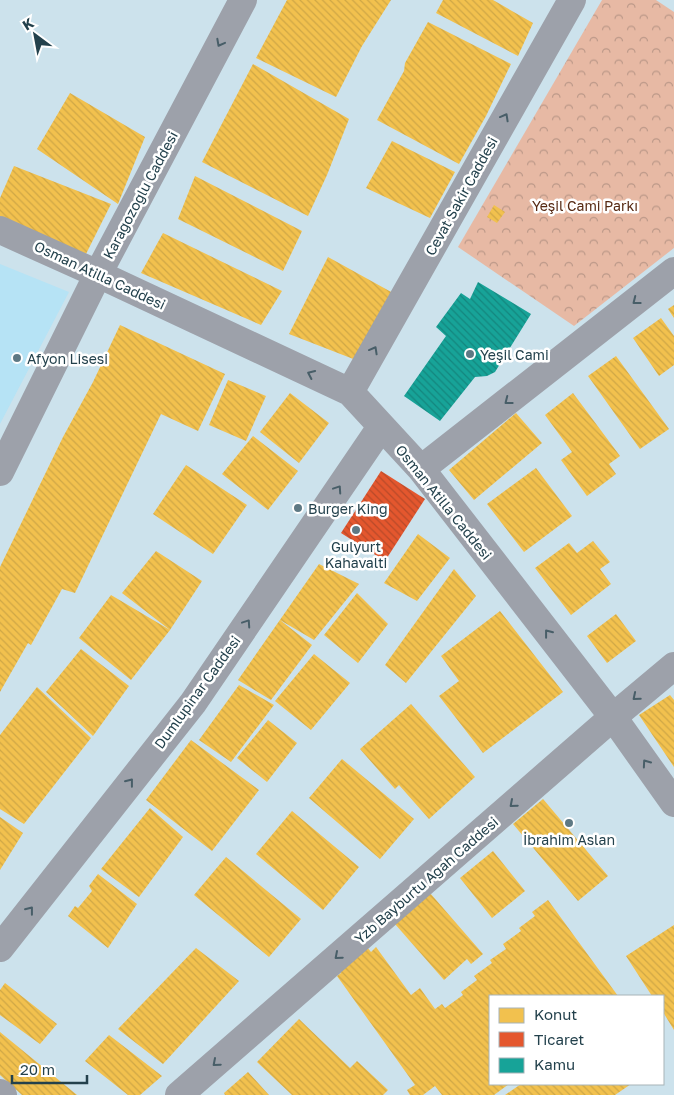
<svg xmlns="http://www.w3.org/2000/svg" width="674" height="1095" font-family="'Golos Text',sans-serif">
<style>
.built{fill:#b6e3f5}
.park{fill:url(#park-crowns)}
.homes{fill:url(#homes-back-hatch)}
.shops{fill:url(#shops-back-hatch)}
.public{fill:url(#public-back-hatch)}
.lines{fill:none;stroke-linecap:round;stroke-linejoin:round}
.minor{stroke:#9da1aa;stroke-width:28}
.oneway{stroke:#485e68}
.poi-dot{fill:#5e7984;stroke:#fff;stroke-width:2}
.labels{text-anchor:middle;dominant-baseline:central;stroke-width:5;stroke-linejoin:round;paint-order:stroke}
.street-label{font-size:14px;fill:#23414c;stroke:#fff}
.park-label{font-size:14px;fill:#562913;stroke:#fff}
.poi-label{font-size:14px;fill:#23414c;stroke:#fff;text-anchor:start}
</style>
<defs>
<pattern id="park-crowns" width="20" height="18" patternUnits="userSpaceOnUse" patternTransform="scale(1.25)"><rect width="20" height="18" fill="#e7b9a4"/><path d="M2 6a3 3 0 1 1 6 0M12 15a3 3 0 1 1 6 0" fill="none" stroke="#bb9888"/></pattern>
<pattern id="homes-back-hatch" width="6" height="6" patternUnits="userSpaceOnUse" patternTransform="scale(1.25)"><rect width="6" height="6" fill="#f2c14e"/><path d="M-1 5l2 2M0 0l6 6M5-1l2 2" fill="none" stroke="#cfa746"/></pattern>
<pattern id="shops-back-hatch" width="6" height="6" patternUnits="userSpaceOnUse" patternTransform="scale(1.25)"><rect width="6" height="6" fill="#e4572e"/><path d="M-1 5l2 2M0 0l6 6M5-1l2 2" fill="none" stroke="#b84a29"/></pattern>
<pattern id="public-back-hatch" width="6" height="6" patternUnits="userSpaceOnUse" patternTransform="scale(1.25)"><rect width="6" height="6" fill="#17a398"/><path d="M-1 5l2 2M0 0l6 6M5-1l2 2" fill="none" stroke="#14867e"/></pattern>
</defs>
<rect width="100%" height="100%" fill="#cce2ec"/>
<path class="built" d="M0,264L69,292L0,424Z"/>
<path class="park" d="M602,0H656L674,12V248L574,326L458,247Z"/>
<path class="homes" d="M287,0H391L362,46L336,97L256,58Z
M443,0H493L533,23L518,56L436,13Z
M428,22L511,64L486,116L459,164L377,120L404,71L405,63Z
M253,64L349,119L327,175L308,216L202,162Z
M70,93L145,137L118,204L37,149Z
M392,141L455,172L430,218L366,188Z
M14,166L111,204L86,254L0,216V198Z
M195,176L302,231L283,271L178,219Z
M494,205L505,212L497,223L487,217Z
M163,233L282,291L261,325L141,273Z
M328,257L393,293L361,362L289,334Z
M674,305V318L668,309Z
M661,318L674,336V365L659,376L633,338Z
M120,325L225,374L198,431L161,414L75,593L62,589L31,645L28,643L0,692V567L63,437L93,382Z
M616,356L669,429L640,449L588,376Z
M228,380L266,396L246,441L209,425Z
M290,393L329,423L299,463L260,432Z
M573,393L620,456L609,464L616,474L587,496L561,460L572,452L545,415Z
M516,413L542,443L474,500L449,470Z
M253,436L298,471L268,510L222,474Z
M186,465L247,505L213,554L153,514Z
M536,468L572,516L524,552L487,504Z
M418,534L450,558L417,601L384,583Z
M593,541L610,562L600,569L611,584L571,615L535,568L569,543L577,553Z
M156,551L202,581L170,630L131,680L79,638L111,595L170,630L122,593Z
M319,564L359,584L314,640L280,620L312,645L271,700L238,680Z
M454,569L476,596L406,683L385,665Z
M357,593L388,624L358,663L324,635Z
M500,611L563,692L483,753L439,696L459,681L441,656Z
M616,614L636,641L607,663L587,636Z
M81,649L129,686L93,736L46,692Z
M314,654L350,683L311,730L275,701Z
M239,685L274,705L231,762L199,740Z
M37,687L91,738L24,824L0,809V735Z
M670,695L674,700V767L639,715Z
M411,704L475,777L429,819L399,785L395,789L360,749Z
M268,720L297,743L267,782L237,758Z
M191,740L259,790L212,851L146,800Z
M342,759L414,819L380,859L309,798Z
M543,799L608,876L578,901L513,824Z
M150,808L183,837L139,897L101,869Z
M292,811L359,867L323,910L256,854Z
M0,817L23,833L0,870Z
M493,851L525,891L492,918L460,878Z
M226,857L301,919L269,957L194,895Z
M98,874L137,904L108,948L68,916L75,906L78,908L92,891L89,886Z
M430,893L483,954L471,964L467,959L444,980L395,924Z
M548,900L618,996H490V1084H509L494,1095H442L435,1086L423,1095H410L407,1090L415,1085L337,976L341,973L337,968L367,947L371,952L376,947L411,995L420,988L435,1009L442,1004L445,1008L463,995L461,992L477,980L474,976L492,963L490,960L506,949L503,944L521,931L519,928L535,916L532,912Z
M674,925V1030L663,1012V996H652L626,956Z
M196,948L239,981L163,1064L118,1029Z
M5,983L57,1024L40,1044L0,1015V990Z
M299,1019L350,1068L357,1061L388,1090L383,1095H292L257,1062Z
M0,1032L77,1095H22L0,1075Z
M109,1035L162,1076L140,1095H128L85,1061Z
M248,1072L269,1095H225L224,1093Z
M521,1084H631L615,1095H505Z"/>
<path class="shops" d="M381,471L425,499L385,561L341,533Z"/>
<path class="public" d="M478,282L531,314L495,372L487,376L475,377L440,421L404,396L446,336L436,327L461,293L470,299Z"/>
<g class="lines">
<path class="minor" d="M0,230L98,274L350,392L421,469L613,717L674,803
M350,392L572,0
M421,469L674,271
M0,472L98,274L243,0
M0,948L193,703L381,427
M0,1093L3,1095
M179,1095L613,717L674,666"/>
</g>
<defs><path id="oneway-chevron" d="M-2-3.5L2.5 0L-2 3.5" fill="none" stroke-width="1.6" stroke-linecap="round" stroke-linejoin="round" transform="scale(1.25)"/></defs>
<g class="oneway">
<use href="#oneway-chevron" transform="translate(220 43) rotate(118)"/>
<use href="#oneway-chevron" transform="translate(505 117) rotate(-61)"/>
<use href="#oneway-chevron" transform="translate(636 301) rotate(142)"/>
<use href="#oneway-chevron" transform="translate(374 350) rotate(-61)"/>
<use href="#oneway-chevron" transform="translate(311 374) rotate(-155)"/>
<use href="#oneway-chevron" transform="translate(508 401) rotate(142)"/>
<use href="#oneway-chevron" transform="translate(338 489) rotate(-56)"/>
<use href="#oneway-chevron" transform="translate(247 623) rotate(-56)"/>
<use href="#oneway-chevron" transform="translate(548 633) rotate(-128)"/>
<use href="#oneway-chevron" transform="translate(636 697) rotate(140)"/>
<use href="#oneway-chevron" transform="translate(646 763) rotate(-125)"/>
<use href="#oneway-chevron" transform="translate(130 782) rotate(-52)"/>
<use href="#oneway-chevron" transform="translate(513 804) rotate(139)"/>
<use href="#oneway-chevron" transform="translate(30 910) rotate(-52)"/>
<use href="#oneway-chevron" transform="translate(338 956) rotate(139)"/>
<use href="#oneway-chevron" transform="translate(216 1063) rotate(139)"/>
</g>
<g class="poi-dot">
<circle cx="470" cy="354" r="5"/>
<circle cx="17" cy="358" r="5"/>
<circle cx="298" cy="508" r="5"/>
<circle cx="356" cy="530" r="5"/>
<circle cx="569" cy="823" r="5"/>
</g>
<g class="labels">
<g class="street-label">
<text transform="translate(140 195) rotate(-62)">Karagozoglu Caddesi</text>
<text transform="translate(461 196) rotate(-61)">Cevat Sakir Caddesi</text>
<text transform="translate(100 275) rotate(25)">Osman Atilla Caddesi</text>
<text transform="translate(444 502) rotate(51)">Osman Atilla Caddesi</text>
<text transform="translate(197 692) rotate(-54)">Dumlupinar Caddesi</text>
<text transform="translate(426 880) rotate(-41)">Yzb Bayburtu Agah Caddesi</text>
</g>
<g class="park-label">
<text x="585" y="205">Yeşil Cami Parkı</text>
</g>
<g class="poi-label">
<text x="480" y="354">Yeşil Cami</text>
<text x="27" y="358">Afyon Lisesi</text>
<text x="308" y="508">Burger King</text>
<text x="356" y="546" text-anchor="middle">Gulyurt<tspan x="356" dy="16">Kahavalti</tspan></text>
<text x="569" y="839" text-anchor="middle">İbrahim Aslan</text>
</g>
</g>
<rect x="489" y="995" width="175" height="90" fill="#ffffff" stroke="#a7b3b7"/>
<rect x="499" y="1008" width="25" height="15" fill="#f2c14e" stroke="#a7b3b7"/>
<text x="534" y="1020" font-size="15" fill="#23414c">Konut</text>
<rect x="499" y="1032" width="25" height="15" fill="#e4572e" stroke="#a7b3b7"/>
<text x="534" y="1045" font-size="15" fill="#23414c">Ticaret</text>
<rect x="499" y="1058" width="25" height="15" fill="#17a398" stroke="#a7b3b7"/>
<text x="534" y="1070" font-size="15" fill="#23414c">Kamu</text>
<g transform="translate(35 35) rotate(328)" stroke="#ffffff" stroke-width="4" paint-order="stroke">
<path d="M0-4L9 19L0 12L-9 19Z" fill="#23414c"/>
<text y="-8" font-size="14" font-weight="bold" text-anchor="middle" fill="#23414c">K</text>
</g>
<path d="M12 1075v8h75v-8" fill="none" stroke="#23414c" stroke-width="2.5"/>
<text x="20" y="1075" font-size="15" fill="#23414c" stroke="#ffffff" stroke-width="4" paint-order="stroke">20 m</text>
</svg>
